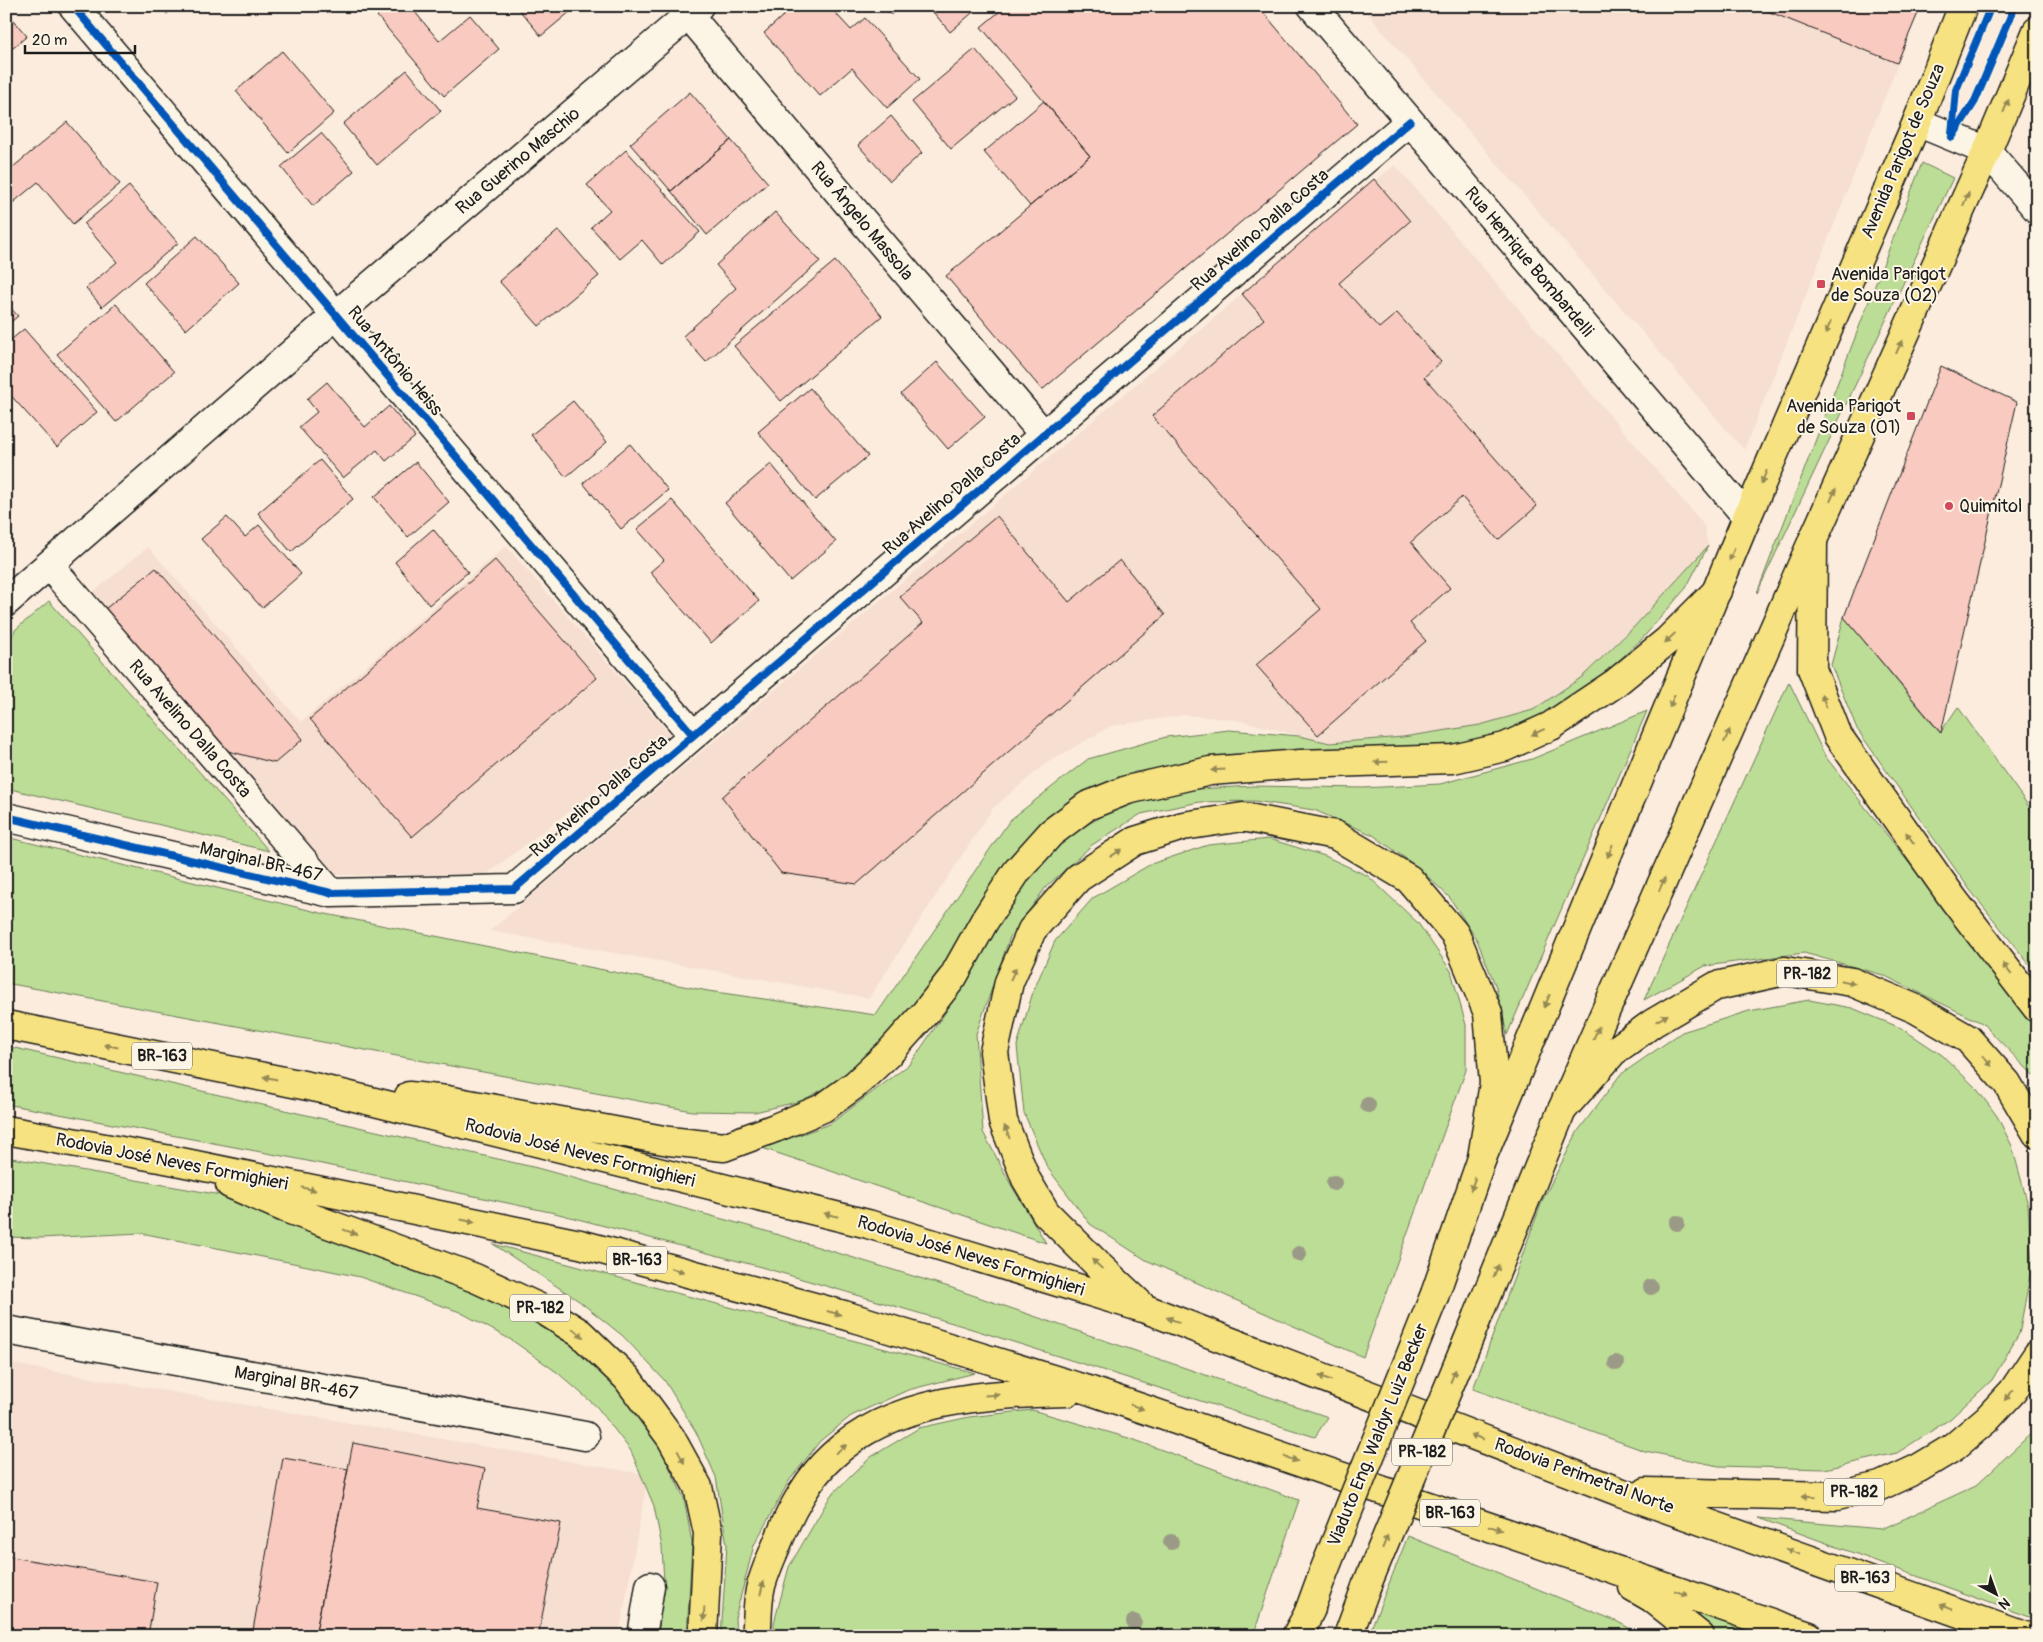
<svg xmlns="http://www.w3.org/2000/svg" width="2043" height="1642" font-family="Pangolin,sans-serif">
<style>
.built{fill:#f6ded0}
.green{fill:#bcdd96;stroke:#6c7c59}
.building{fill:#f9cabf;stroke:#1c1c1c}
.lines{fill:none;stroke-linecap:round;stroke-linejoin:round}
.minor-casing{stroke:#1c1c1c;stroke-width:31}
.major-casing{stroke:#1c1c1c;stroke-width:31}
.highway-casing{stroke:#1c1c1c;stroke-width:31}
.minor{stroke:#fcf5e5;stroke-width:28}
.major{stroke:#f7e281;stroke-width:28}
.highway{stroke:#f7e281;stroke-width:28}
.major-bridge-casing{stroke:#1c1c1c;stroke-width:31;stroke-linecap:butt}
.major-bridge{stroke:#f7e281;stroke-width:28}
.cycleway-casing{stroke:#fcf5e5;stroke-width:11}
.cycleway{stroke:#0057b8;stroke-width:8}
.tree{fill:#9b9a87}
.oneway{fill:#948954}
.poi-dot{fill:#d1495b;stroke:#fcf5e5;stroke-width:2}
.labels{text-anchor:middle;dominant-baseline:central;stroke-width:4;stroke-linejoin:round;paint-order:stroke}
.shield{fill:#fcf5e5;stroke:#5f5d58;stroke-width:1}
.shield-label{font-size:16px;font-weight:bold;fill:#1c1c1c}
.street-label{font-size:18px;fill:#1c1c1c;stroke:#fcf5e5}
.poi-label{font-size:18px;fill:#1c1c1c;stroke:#fcf5e5;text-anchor:start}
</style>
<rect width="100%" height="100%" fill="#fbecdd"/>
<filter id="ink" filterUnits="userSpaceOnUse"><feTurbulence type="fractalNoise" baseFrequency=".02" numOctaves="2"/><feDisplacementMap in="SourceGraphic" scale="10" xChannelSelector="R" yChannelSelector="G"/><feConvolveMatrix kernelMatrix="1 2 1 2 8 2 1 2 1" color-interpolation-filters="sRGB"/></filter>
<g filter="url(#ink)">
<path class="built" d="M1361,6H1921L1744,450Z
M1395,165L1704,525L1708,546L1634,627L1582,677L1533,710L1480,725L1403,737L1330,743L1238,720L1185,715L1111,726L1045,764L993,808L869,998L490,931Z
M506,546L670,734L487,874L327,875L85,599L148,547L301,722Z
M6,1363L648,1475L619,1636H6Z"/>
<path class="green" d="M1922,163L1953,178L1757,593Z
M1708,546L1686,588L1641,640L1586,691L1536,723L1481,742L1413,753L1211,761L1135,772L1088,794L956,948L926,988L902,1024L839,1081L801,1101L755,1112L692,1111L6,983V837L321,913L708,991L876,1015L1010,820L1088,759L1166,737L1229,730L1299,736L1330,743L1403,737L1480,725L1533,710L1582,677L1634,627Z
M49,601L269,851L6,788V651L15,630Z
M1844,617L1940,733L1958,707L2037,818V974L1970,890L1857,729L1831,665Z
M1789,682L1825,756L2037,1026V1079L1982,1023L1883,975L1804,953L1705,966L1644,1000Z
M1647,711L1507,1035L1496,987L1477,940L1450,898L1420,869L1373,835L1314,810L1255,801L1200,802L1141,814L1092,845L1046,887L1010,937L976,1034L983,1132L1010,1183L1046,1243L762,1148L830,1124L910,1064L945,1013L1007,901L1033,869L1077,830L1132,800L1197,789L1254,786L1363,788L1440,784L1532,759Z
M1269,839L1325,856L1368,876L1418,923L1451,971L1466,1025V1070L1363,1357L1146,1260L1090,1224L1047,1167L1024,1113L1017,1046L1033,992L1055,941L1093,898L1151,864L1208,845Z
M1809,1000L1852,1008L1901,1028L1942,1055L1976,1088L1997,1116L2012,1146L2028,1205L2032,1265L2019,1334L1992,1380L1950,1419L1897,1453L1825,1469L1719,1466L1645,1451L1473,1389L1543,1199L1578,1131L1620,1075L1682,1032L1749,1011Z
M6,1046L537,1168L759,1229L949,1287L1328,1417L1315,1437L956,1324L761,1267L555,1213L293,1158L6,1104Z
M6,1157L232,1197L339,1225L544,1323L590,1359L625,1396L661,1450L684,1498L692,1543L687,1636H658L664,1582L662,1547L654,1506L631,1451L597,1407L558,1373L513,1341L460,1312L360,1277L293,1263L141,1233L40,1238L6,1237Z
M493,1244L975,1373L908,1390L851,1416L820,1441L789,1481L754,1545L735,1618L736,1636H721L727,1545L716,1477L696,1432L665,1381L623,1336L579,1301Z
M1032,1410L1132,1439L1299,1500L1253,1636H774V1623L789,1567L831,1495L871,1457L919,1428L969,1417Z
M2037,1428V1620L1758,1518L1882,1529L1975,1486Z
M1408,1536L1616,1621L1644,1636H1368Z
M1657,1597L1795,1636H1705Z"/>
<path class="building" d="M160,6H176L167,14Z
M389,6H410L439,41L470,15L499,49L444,96L377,16Z
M516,6H577L541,36Z
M794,6H829L851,30L865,18L920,79L887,108L852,68L820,96L764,33Z
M883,6H901L891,15Z
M928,6H979V7L950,32Z
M1006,6H1258L1357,124L1042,390L946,276L1090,156L981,27Z
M1755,6H1921L1897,63Z
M6,12L27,36L6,54Z
M975,49L1015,96L951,149L912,102Z
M282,51L334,113L288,153L236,91Z
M407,70L441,111L377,165L343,124Z
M690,92L731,140L671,191L630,144Z
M1044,101L1090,156L1030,206L984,152Z
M891,116L922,153L890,181L858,145Z
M67,122L120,184L73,224L38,182L9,206L6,204V173Z
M321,133L354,171L313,206L281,167Z
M731,140L768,183L707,235L671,191Z
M626,150L700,232L663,265L642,240L620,259L591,227L610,210L587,185Z
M1374,179L1410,221L1339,283L1379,328L1397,313L1441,362L1424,377L1537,506L1498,540L1462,497L1411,542L1450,588L1410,623L1426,641L1318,735L1256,665L1321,609L1152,416L1264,319L1242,294Z
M129,186L178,243L102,307L86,288L117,262L84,224Z
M775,212L820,261L706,362L683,336L736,288L716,265Z
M559,230L599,276L539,326L499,281Z
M197,236L239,283L186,330L144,283Z
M835,261L882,316L781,401L734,346Z
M6,303L18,316L6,326Z
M116,304L174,372L116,422L57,354Z
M24,329L97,412L57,447L6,390V344Z
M937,362L985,417L948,449L901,394Z
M1941,366L2017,402L1941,733L1844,617Z
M327,382L365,427L389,406L415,437L386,461L377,450L343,478L299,427L317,412L307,399Z
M810,388L868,456L815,500L758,432Z
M573,401L607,442L566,477L531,435Z
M630,444L668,490L621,529L583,483Z
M320,460L353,499L291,552L258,513Z
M416,462L449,502L408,537L374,497Z
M771,464L836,542L790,581L725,503Z
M672,500L759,601L711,643L650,572L664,560L637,529Z
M997,516L1069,602L1120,560L1165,615L857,884L781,873L722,797L923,623L900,597Z
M227,517L245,537L259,525L301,574L262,608L201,539Z
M433,529L468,572L429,605L395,562Z
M495,560L597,678L412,837L310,719Z
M156,568L303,739L275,763L224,750L105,609Z
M353,1443L485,1469L477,1508L561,1523L538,1636H315Z
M283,1458L348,1469L315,1636H252Z
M6,1556L157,1582L148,1636H6Z"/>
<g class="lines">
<defs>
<path id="minor" d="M73,6L693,735
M681,6L1044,435
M1312,6L1747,517
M1917,122L1987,151L2037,209
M49,565L331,893
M6,602L336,315L699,6
M6,817L331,893L514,889L1410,121
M6,1330L585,1436
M642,1636L650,1586"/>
<path id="major" d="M1435,1294L1482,1158L1747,517L1917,122L1963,6
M1478,1316L1562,1110L1813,540L1987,151L2037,31
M1302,1631L1322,1576
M1348,1636L1366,1587"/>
<path id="highway" d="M1813,540L1812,669L1838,736L1954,900L2037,1008
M6,1025L318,1088L868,1224L1146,1309L1620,1492L2024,1636
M409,1096L447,1100L669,1141L724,1147L775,1128L823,1108L856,1084L890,1052L925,1013L953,977L985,920L1017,871L1051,833L1087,806L1127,790L1210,771L1300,764L1453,759L1505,747L1551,726L1614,684L1668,640L1717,591
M1562,1110L1613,1052L1653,1023L1716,986L1785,971L1852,982L1916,1009L1968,1039L2007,1083L2037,1134
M6,1130L176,1161L580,1244L844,1315L1091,1391L1809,1636
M230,1184L285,1208L475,1278L540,1308L580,1333L627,1378L671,1438L698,1487L708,1533L703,1636
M1141,1305L1097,1264L1046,1213L1026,1179L1003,1121L994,1052L1009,982L1032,930L1078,878L1135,841L1183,826L1243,817L1335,835L1409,879L1455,934L1488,1013L1494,1083L1482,1158
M1646,1492L1837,1496L1880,1486L1919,1468L1954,1447L1987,1419L2013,1391L2037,1355
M1633,1587L1652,1598L1700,1636
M756,1636C758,1621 757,1605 760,1590C764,1572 773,1554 780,1537C791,1510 809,1477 831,1457C892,1398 987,1394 1067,1392
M1296,1636L1311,1609"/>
</defs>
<use href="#minor" class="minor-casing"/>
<use href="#major" class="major-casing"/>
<use href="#highway" class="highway-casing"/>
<use href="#minor" class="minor"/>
<use href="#major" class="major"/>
<use href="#highway" class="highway"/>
<defs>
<path id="major-bridge" d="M1322,1576L1435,1294
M1366,1587L1478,1316"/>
</defs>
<use href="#major-bridge" class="major-bridge-casing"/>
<use href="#major-bridge" class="major-bridge"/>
<defs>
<path id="cycleway" d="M73,6L693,735
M1952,134L1956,90L1991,6
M1952,137L1975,101L2015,6
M6,817L331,893L514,889L1410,121"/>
</defs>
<use href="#cycleway" class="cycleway-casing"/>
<use href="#cycleway" class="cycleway"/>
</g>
<g class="tree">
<circle cx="1368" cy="1105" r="8"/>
<circle cx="1334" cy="1183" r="8"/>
<circle cx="1677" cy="1223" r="8"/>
<circle cx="1299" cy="1254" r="8"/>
<circle cx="1651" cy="1287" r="8"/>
<circle cx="1616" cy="1363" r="8"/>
<circle cx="1171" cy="1542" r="8"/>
<circle cx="1134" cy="1622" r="8"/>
</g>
<defs><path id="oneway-solid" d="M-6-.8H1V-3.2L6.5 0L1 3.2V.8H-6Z" transform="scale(1.25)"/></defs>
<g class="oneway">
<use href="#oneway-solid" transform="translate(2006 106) rotate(-68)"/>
<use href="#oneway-solid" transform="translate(1966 199) rotate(-66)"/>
<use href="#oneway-solid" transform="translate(1828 328) rotate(113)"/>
<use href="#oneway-solid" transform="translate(1899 347) rotate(-66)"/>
<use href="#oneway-solid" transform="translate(1764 477) rotate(113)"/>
<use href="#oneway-solid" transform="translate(1833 495) rotate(-66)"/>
<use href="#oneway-solid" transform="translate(1732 554) rotate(112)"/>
<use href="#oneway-solid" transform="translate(1670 638) rotate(137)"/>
<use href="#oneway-solid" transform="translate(1672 701) rotate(112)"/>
<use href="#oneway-solid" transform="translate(1824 701) rotate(-111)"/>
<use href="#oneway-solid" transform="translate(1538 732) rotate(155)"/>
<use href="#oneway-solid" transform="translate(1727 736) rotate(-66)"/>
<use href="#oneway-solid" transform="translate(1381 762) rotate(178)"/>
<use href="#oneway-solid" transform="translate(1218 770) rotate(176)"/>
<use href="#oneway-solid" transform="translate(1910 838) rotate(-125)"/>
<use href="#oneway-solid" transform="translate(1610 851) rotate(112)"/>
<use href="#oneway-solid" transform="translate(1116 853) rotate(-33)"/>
<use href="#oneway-solid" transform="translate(1662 884) rotate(-66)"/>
<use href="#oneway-solid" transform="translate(2007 969) rotate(-128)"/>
<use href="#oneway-solid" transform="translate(1013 974) rotate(-66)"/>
<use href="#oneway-solid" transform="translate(1848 982) rotate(13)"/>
<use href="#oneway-solid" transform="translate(1547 1001) rotate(112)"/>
<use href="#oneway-solid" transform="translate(1662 1018) rotate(-30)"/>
<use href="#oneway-solid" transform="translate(1596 1033) rotate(-66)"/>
<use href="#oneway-solid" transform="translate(111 1046) rotate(-169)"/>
<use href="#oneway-solid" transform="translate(1987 1061) rotate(48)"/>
<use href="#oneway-solid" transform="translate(270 1078) rotate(-169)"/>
<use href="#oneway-solid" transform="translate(1007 1132) rotate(-112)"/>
<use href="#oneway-solid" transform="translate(1473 1184) rotate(109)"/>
<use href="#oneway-solid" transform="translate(309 1189) rotate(12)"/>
<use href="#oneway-solid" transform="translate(831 1215) rotate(-166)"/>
<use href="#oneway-solid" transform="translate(468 1221) rotate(12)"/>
<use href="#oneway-solid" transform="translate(350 1232) rotate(20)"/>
<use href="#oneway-solid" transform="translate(1097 1264) rotate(-137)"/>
<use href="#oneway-solid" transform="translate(677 1270) rotate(15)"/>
<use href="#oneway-solid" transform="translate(1496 1271) rotate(-68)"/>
<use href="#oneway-solid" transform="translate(834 1313) rotate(15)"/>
<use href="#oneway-solid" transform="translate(1173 1320) rotate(-159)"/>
<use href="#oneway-solid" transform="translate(578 1333) rotate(38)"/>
<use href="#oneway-solid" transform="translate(1453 1376) rotate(-68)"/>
<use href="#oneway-solid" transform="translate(1325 1378) rotate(-159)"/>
<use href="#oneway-solid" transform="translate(992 1395) rotate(-4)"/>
<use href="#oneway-solid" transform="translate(2009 1395) rotate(131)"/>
<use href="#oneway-solid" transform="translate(1137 1407) rotate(19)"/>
<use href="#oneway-solid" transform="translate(1477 1437) rotate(-159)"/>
<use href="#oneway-solid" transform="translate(841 1449) rotate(-37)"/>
<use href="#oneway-solid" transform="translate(681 1457) rotate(62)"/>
<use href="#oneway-solid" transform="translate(1291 1459) rotate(19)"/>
<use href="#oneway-solid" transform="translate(1808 1496) rotate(-179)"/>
<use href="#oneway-solid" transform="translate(1495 1528) rotate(19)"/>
<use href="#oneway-solid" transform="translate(1385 1542) rotate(-68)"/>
<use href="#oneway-solid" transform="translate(1793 1552) rotate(-160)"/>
<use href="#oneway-solid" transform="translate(762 1588) rotate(-76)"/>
<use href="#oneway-solid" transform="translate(1681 1593) rotate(20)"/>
<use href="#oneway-solid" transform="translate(1946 1607) rotate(-160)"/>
<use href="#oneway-solid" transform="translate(704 1614) rotate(93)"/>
</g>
</g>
<g class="poi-dot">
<rect x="1816" y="279" width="10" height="10" rx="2.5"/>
<rect x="1906" y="411" width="10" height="10" rx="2.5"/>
<circle cx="1949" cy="506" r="5"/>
</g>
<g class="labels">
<g class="shield">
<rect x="1777" y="960.5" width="60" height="27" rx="4"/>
<rect x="132" y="1042.5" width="60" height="27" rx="4"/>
<rect x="607" y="1246.5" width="60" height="27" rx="4"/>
<rect x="510" y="1294.5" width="60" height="27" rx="4"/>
<rect x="1392" y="1438.5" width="60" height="27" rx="4"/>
<rect x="1824" y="1478.5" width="60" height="27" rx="4"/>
<rect x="1420" y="1499.5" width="60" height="27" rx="4"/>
<rect x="1835" y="1564.5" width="60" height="27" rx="4"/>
</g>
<g class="shield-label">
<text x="1807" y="974">PR-182</text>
<text x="162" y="1056">BR-163</text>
<text x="637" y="1260">BR-163</text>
<text x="540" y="1308">PR-182</text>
<text x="1422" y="1452">PR-182</text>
<text x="1854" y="1492">PR-182</text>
<text x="1450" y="1513">BR-163</text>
<text x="1865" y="1578">BR-163</text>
</g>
<g class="street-label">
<text transform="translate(1903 151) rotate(-67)">Avenida Parigot de Souza</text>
<text transform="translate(518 161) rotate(-40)">Rua Guerino Maschio</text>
<text transform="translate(862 221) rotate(50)">Rua Ângelo Massola</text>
<text transform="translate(1260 230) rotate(-41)">Rua Avelino Dalla Costa</text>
<text transform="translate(1529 262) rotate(50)">Rua Henrique Bombardelli</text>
<text transform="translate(395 361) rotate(50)">Rua Antônio Heiss</text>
<text transform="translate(952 494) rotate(-41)">Rua Avelino Dalla Costa</text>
<text transform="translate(190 729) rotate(49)">Rua Avelino Dalla Costa</text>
<text transform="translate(599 796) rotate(-41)">Rua Avelino Dalla Costa</text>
<text transform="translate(261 862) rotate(13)">Marginal BR-467</text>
<text transform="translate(580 1153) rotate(14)">Rodovia José Neves Formighieri</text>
<text transform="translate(172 1162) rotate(11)">Rodovia José Neves Formighieri</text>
<text transform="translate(971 1256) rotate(17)">Rodovia José Neves Formighieri</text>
<text transform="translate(296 1383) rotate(10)">Marginal BR-467</text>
<text transform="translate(1378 1435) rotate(-68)">Viaduto Eng. Waldyr Luiz Becker</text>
<text transform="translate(1584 1476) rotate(20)">Rodovia Perimetral Norte</text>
</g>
<g class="poi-label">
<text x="1831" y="274">Avenida Parigot<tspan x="1831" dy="21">de Souza (02)</tspan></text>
<text x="1901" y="406" text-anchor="end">Avenida Parigot<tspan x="1901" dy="21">de Souza (01)</tspan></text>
<text x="1959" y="506">Quimitol</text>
</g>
</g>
<rect width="2043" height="1642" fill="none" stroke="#fcf5e5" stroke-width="25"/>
<rect x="12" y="12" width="2018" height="1617" fill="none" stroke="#1c1c1c" stroke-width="2" filter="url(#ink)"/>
<g transform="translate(1996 1594) rotate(139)" stroke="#fcf5e5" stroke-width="4" paint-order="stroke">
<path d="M0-4L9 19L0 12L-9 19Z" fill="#1c1c1c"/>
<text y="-8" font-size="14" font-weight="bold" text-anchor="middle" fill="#1c1c1c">N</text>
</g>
<path d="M25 45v8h110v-8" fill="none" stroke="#1c1c1c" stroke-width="2.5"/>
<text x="32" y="45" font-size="15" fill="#1c1c1c" stroke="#fcf5e5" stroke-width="4" paint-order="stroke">20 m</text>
</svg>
